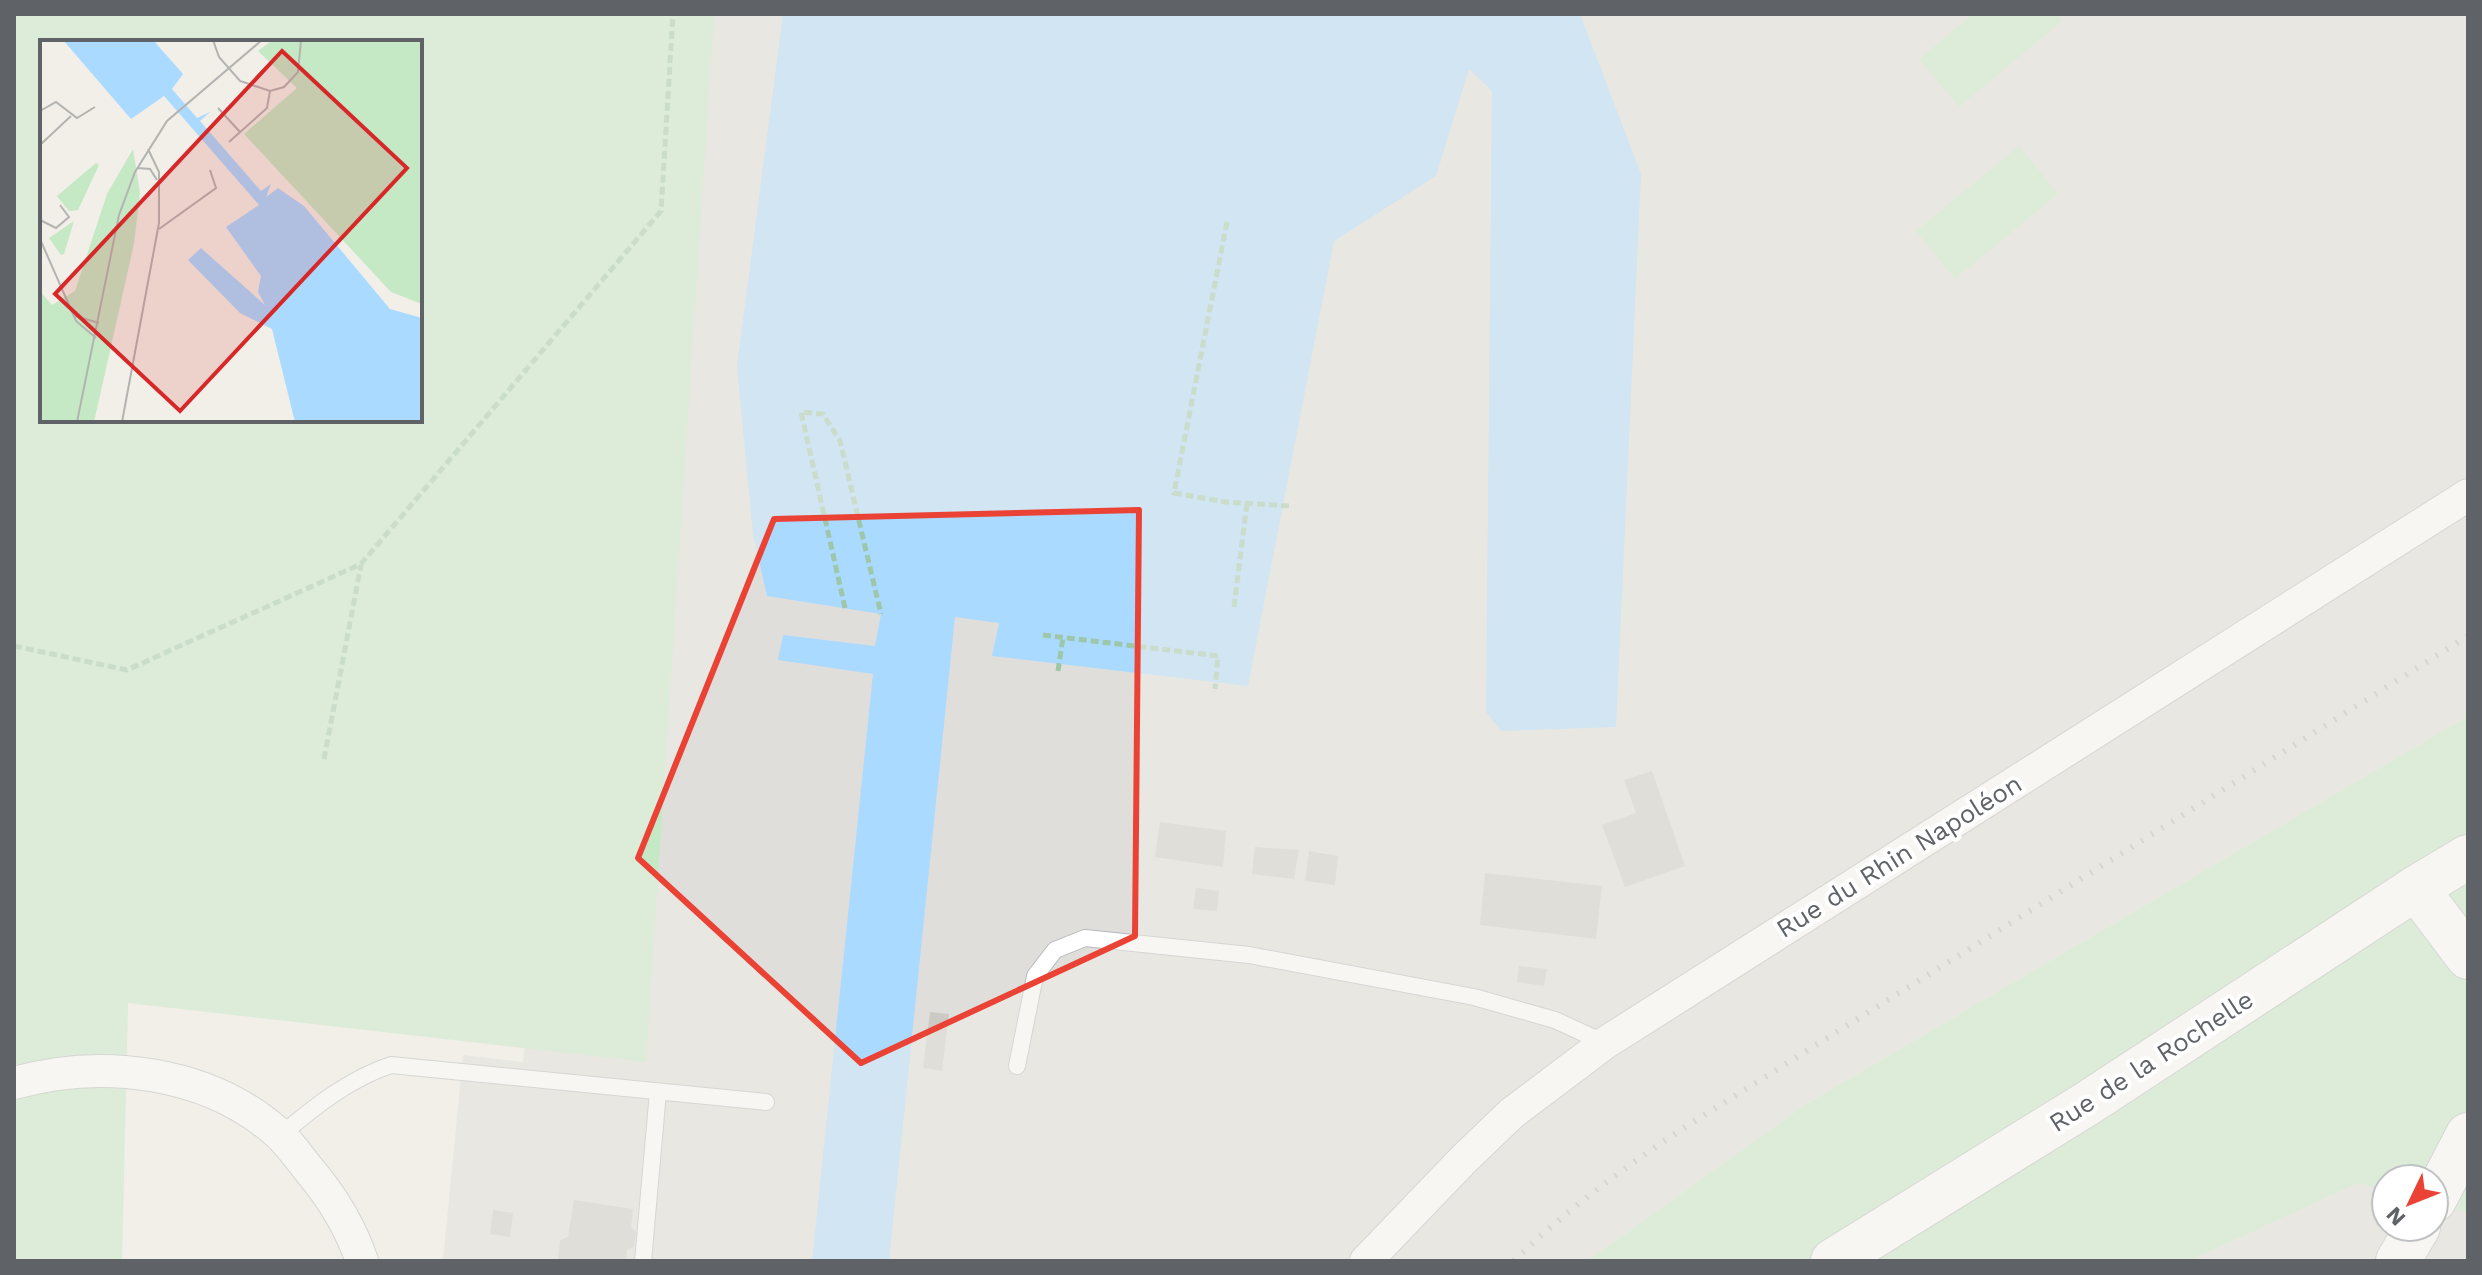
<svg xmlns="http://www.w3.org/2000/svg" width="2482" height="1275" font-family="'Work Sans',sans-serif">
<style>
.industrial{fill:#e0deda}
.green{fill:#c5e8c5;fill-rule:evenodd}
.water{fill:#aadaff}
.building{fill:#cccac5}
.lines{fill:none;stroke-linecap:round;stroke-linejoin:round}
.service-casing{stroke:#b5b8bc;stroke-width:18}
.minor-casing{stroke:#b5b8bc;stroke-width:34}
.secondary-casing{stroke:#b6babf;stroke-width:46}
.path{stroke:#9cc7a9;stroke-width:5;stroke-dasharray:8 4;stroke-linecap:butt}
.service{stroke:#fff;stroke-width:16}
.minor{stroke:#fff;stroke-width:32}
.secondary{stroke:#fff;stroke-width:44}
.rail{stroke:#b6b7b8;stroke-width:6;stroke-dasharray:2 10;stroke-linecap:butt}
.marked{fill:none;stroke:#ea4335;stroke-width:6;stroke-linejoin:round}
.labels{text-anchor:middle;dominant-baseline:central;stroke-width:8;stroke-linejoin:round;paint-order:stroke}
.street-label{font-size:26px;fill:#5f6368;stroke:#fff}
.inset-road{fill:none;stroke:#b3b3b1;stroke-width:2}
.view{fill:#d62828;fill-opacity:0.15;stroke:#d62828;stroke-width:4}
.inset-edge{fill:none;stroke:#5f6368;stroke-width:4}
</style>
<rect width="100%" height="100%" fill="#f1efe8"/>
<path class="industrial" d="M635,14H2468V716L1806,1104L1587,1261H443L463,1055L523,1062Z
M2359,1182L2386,1190V1227H2434V1203L2468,1213V1261H2189Z"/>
<path class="green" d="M14,14H714L646,1062L128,1003L122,1261H14ZM42,42H420V420H42Z
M1973,14H2056L2062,21L1959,107L1919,59Z
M2019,146L2058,194L1955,279L1916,231Z
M2468,716V1213L2434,1203V1179H2386V1190L2358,1183L2189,1261H1587L1806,1104Z"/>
<path class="water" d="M783,14H1580L1641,174L1616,727L1501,731L1486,712L1492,91L1469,69L1436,176L1334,241L1248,686L992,656L999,623L955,617L889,1261H812L873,674L778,660L783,635L875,646L881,614L767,596L753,535L737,366Z"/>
<path class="building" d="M1652,771L1685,866L1625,887L1602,825L1636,813L1624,780Z
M1160,822L1226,831L1223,867L1155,857Z
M1255,847L1299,850L1294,879L1252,874Z
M1309,851L1338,856L1335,885L1305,881Z
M1485,873L1602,886L1596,939L1480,925Z
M1196,888L1219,891L1217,911L1193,909Z
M1519,966L1547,969L1544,986L1517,982Z
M930,1012L949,1014L942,1071L923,1068Z
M574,1200L633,1209L631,1227L636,1232L635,1241L634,1247L627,1250L626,1261H558L560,1240L568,1237Z
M493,1210L513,1213L510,1237L490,1234Z"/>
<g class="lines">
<defs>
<path id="service" d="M1017,1066L1035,976L1055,950L1085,938L1249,955L1474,997L1555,1020L1605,1043
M281,1135C314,1107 349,1079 391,1065L766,1102
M643,1261L658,1092"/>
<path id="minor" d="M14,1083C103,1058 209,1071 279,1134C291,1145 300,1159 310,1171C332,1197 351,1229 362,1261
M1366,1261L1464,1159L1512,1113L1605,1043L2468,495"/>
<path id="secondary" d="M2416,888L2468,957
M2434,1200L2468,1135
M1833,1261L2088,1103L2416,888L2468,857
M2398,1261L2418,1227"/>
</defs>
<use href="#service" class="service-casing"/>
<use href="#minor" class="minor-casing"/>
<use href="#secondary" class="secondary-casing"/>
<path class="path" d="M1227,222L1174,493L1225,502L1291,506
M1234,607L1247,503
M845,608L801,412L823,414L840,441L881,614
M1043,635L1218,656L1215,689
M14,646L127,670L361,564L661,211L673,14
M1058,671L1063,637
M324,759L361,565"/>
<use href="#service" class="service"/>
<use href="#minor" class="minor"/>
<use href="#secondary" class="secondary"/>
<path class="rail" d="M1514,1261C1566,1210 1626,1166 1687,1126L2468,636"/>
</g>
<path d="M0 0H2482V1275H0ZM1139,510L1135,936L861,1063L638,858L774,519Z" fill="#f1efe8" fill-opacity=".55" fill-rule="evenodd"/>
<path class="marked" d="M1139,510L1135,936L861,1063L638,858L774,519Z"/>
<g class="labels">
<g class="street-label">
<text transform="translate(1899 856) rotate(-32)">Rue du Rhin Napoléon</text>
<text transform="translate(2151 1061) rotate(-33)">Rue de la Rochelle</text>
</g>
</g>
<g transform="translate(40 40)">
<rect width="382" height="382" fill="#f1efe8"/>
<path d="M233,0H382V264L351,252L204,94L257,48L218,11ZM93,109L100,153L94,204L54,382H0V251L12,265L35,251L67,154ZM56,123L59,125L38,170L29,171L17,156ZM34,181L24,214L21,215L9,198Z" fill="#c5e8c5"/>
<path d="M23,0H113L143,34L132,49L157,78L170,72L160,81L221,151L231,144L226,157L238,148L264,166L350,269L382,278V382H255L232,289L200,273L148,220L161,208L225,265L218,252L221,236L186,187L219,165L124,56L91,79Z" fill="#aadaff"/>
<path class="inset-road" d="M173,0L179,17L200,41L230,51L244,47L258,32L261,0M178,68L200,92M0,71L16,62L37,78L55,67M189,102L227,68L230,51M0,105L31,76M98,128L110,129L117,140M0,180L16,188L29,177L20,165M119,189L176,148L170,130M0,199L36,281L56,298M35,276L59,283M37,382L79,175L95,132L127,81L222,0M82,382L119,183V132L108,109"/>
<path class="view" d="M242,11L367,128L140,371L15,254Z"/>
<rect width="382" height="382" class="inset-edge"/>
</g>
<rect width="2482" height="1275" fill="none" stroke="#5f6368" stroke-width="32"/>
<g transform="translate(2410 1203) rotate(227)"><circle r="38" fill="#ffffff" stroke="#bfc1c3" stroke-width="2"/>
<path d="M0-6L14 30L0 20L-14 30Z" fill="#ea4335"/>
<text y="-12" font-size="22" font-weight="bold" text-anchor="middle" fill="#5f6368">N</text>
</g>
</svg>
